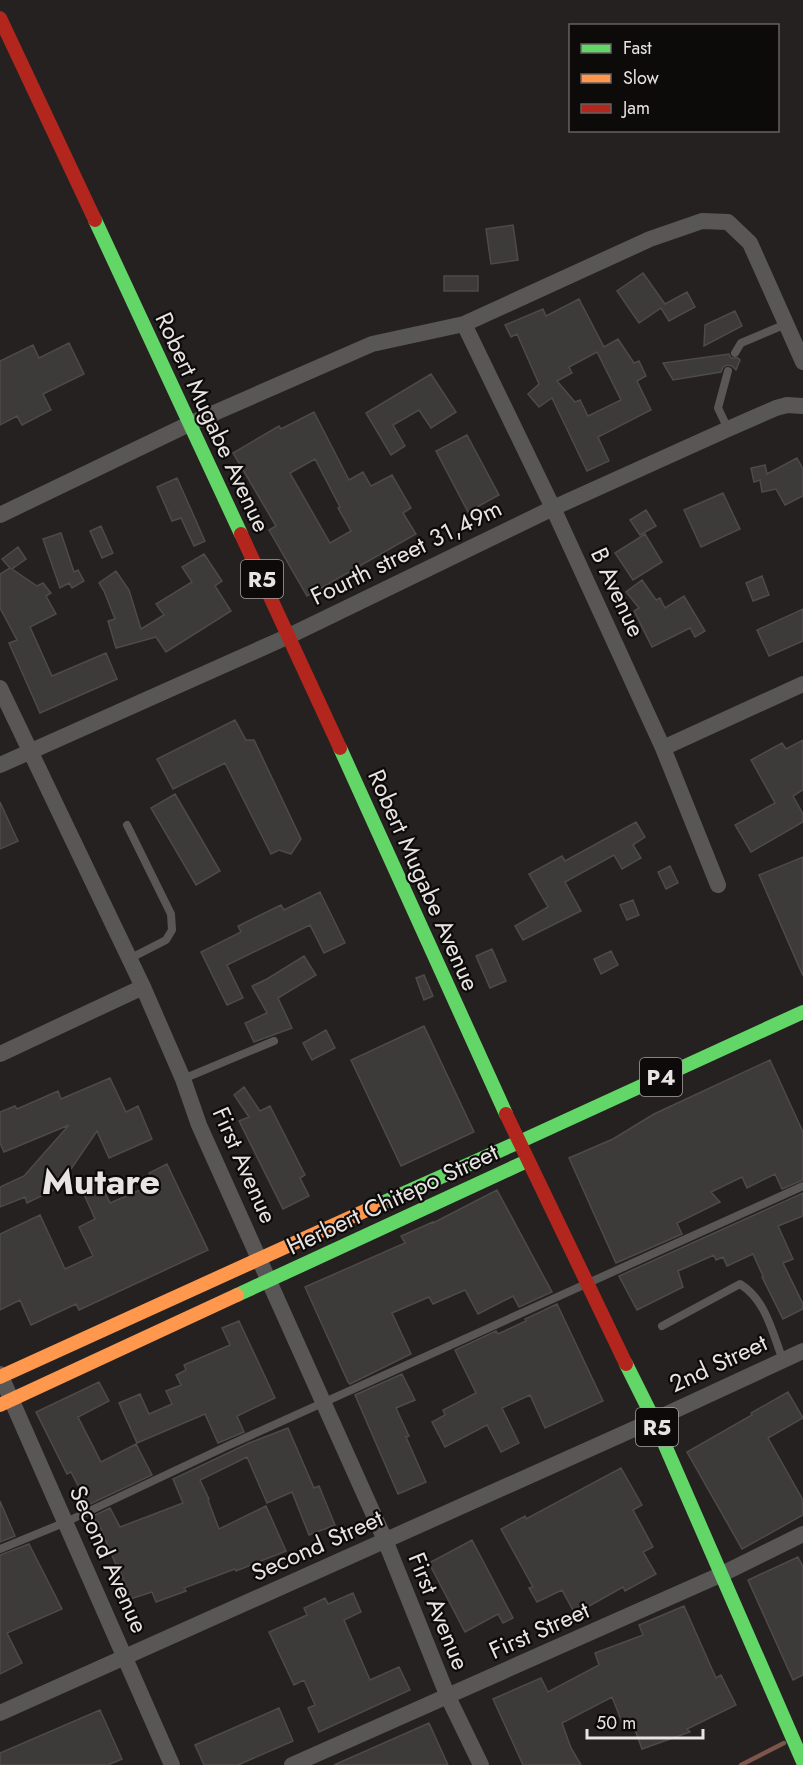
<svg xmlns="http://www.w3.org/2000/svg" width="803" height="1765" font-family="Jost,sans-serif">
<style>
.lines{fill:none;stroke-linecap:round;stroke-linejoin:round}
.stream{stroke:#7d554a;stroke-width:4.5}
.building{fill:#3d3b39;stroke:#4d4a4a;stroke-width:1.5;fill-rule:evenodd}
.lane{stroke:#595756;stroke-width:8}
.street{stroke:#595756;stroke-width:16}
.fast{stroke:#63d668;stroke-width:14}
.slow{stroke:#ff974d;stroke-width:14}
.jam{stroke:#b3261e;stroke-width:14}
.labels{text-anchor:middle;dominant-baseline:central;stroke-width:4.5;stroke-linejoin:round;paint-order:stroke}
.shield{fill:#0d0b0a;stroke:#a6a3a2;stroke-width:1.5}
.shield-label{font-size:22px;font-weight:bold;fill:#e8e4e3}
.street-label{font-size:24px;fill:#e8e4e3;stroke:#0d0b0a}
.town-label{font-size:36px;font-weight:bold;fill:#e8e4e3;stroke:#0d0b0a}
</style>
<rect width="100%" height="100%" fill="#252120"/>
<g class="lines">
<path class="stream" d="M741,1765L784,1743"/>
</g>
<path class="building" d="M513,225L518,260L491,264L486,229Z
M643,273L665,304L687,292L695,307L669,321L661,308L639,323L617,291Z
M444,276H478V291H444Z
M579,299L604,347L618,339L634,363L639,361L646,376L637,381L651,410L598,437L609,461L587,471L552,398L539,407L528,394L539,384L517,334L511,337L505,325L543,309L546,316ZM597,352L621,400L588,416L580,400L575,402L557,381L572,373L569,367Z
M735,311L742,326L704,346L705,325Z
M69,343L84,374L43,394L51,410L22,425L17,416L0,425V361L33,345L39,358Z
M729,354L731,358H738L740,360L736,370L732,366L727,365L723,367L721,372L673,380L663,363Z
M431,374L456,412L431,428L419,410L393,425L405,446L391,455L366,413Z
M314,412L349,480L363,472L371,486L392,475L411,508L403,513L416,534L307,596L269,530L276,526L233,453L279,426L281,429ZM315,459L340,507L338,508L351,531L330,543L290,473Z
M467,435L499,495L468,512L436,451Z
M797,458L803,469V496L785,505L776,489L762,492L760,480L754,482L751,468L765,465L767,474Z
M177,478L205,541L194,546L181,518L172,521L157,487Z
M723,493L740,529L701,547L684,510Z
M646,510L656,526L640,535L630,520Z
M101,526L113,553L102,558L90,531Z
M61,533L74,572L78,570L84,581L72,588L69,583L60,588L43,539Z
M645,534L662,562L633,580L615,553Z
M18,547L26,559L12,569L37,586L43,583L51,593L46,596L56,614L30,627L52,676L106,653L117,679L40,713L9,643L17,640L0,608V574L10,568L2,559Z
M204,554L222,581L215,586L231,611L166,652L156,637L116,648L108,621L115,619L104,591L99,583L116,571L129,590L141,629L164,615L156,604L192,582L182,567Z
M762,576L769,595L753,601L746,583Z
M642,580L656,600L660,598L665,608L684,596L705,631L695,637L690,628L652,647L634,611L639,608L626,592Z
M803,609V641L769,656L757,630Z
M235,720L246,740H254L301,839L291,854L279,850L271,854L225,763L173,789L157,759Z
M803,740V790L793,796L803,814V822L751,852L735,825L775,803L751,760L782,743L786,749Z
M175,794L220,871L196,885L151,808Z
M0,802L18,841L0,849Z
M636,822L645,837L633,845L641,858L622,869L614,855L565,882L581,911L523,940L515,926L548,907L529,874L562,856L565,861Z
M803,857V976L759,875Z
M670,866L678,883L666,889L658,872Z
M320,892L345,943L324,953L310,925L227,965L243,998L227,1005L201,952L241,932L238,926L281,905L284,910Z
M633,900L639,915L627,920L620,905Z
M492,949L506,981L490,988L476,956Z
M611,951L618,965L601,974L594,959Z
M304,956L316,975L278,998L292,1028L254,1042L245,1023L267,1013L252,986L267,979Z
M424,975L433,996L424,1000L416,978Z
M424,1026L474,1132L401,1166L351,1060Z
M326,1030L335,1048L312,1060L303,1043Z
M770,1060L803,1132V1180L782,1189L775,1174L747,1188L742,1177L711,1192L720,1202L677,1223L682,1234L616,1263L569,1158L613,1139L654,1114Z
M110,1078L126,1112L138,1106L152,1139L109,1158L97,1131L58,1188L27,1203L25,1197L0,1207V1187L24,1176L69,1125L4,1152L0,1143V1112L15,1106L17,1109L58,1091L61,1099Z
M244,1087L260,1111L270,1106L305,1175L300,1178L309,1196L283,1209L239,1121L249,1117L234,1095Z
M167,1164L208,1250L79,1310L76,1304L31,1325L20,1300L0,1310V1234L40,1215L65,1269L93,1256L79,1227L95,1219L82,1190L100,1182L110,1203L154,1184L149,1173Z
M497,1190L552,1292L519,1307L513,1296L478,1314L465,1290L433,1304L429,1297L392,1313L411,1354L350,1384L348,1382L305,1287L405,1243L401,1236L433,1222V1223Z
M803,1193V1216L778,1226L793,1259L783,1263L803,1304V1309L783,1319L762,1277L763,1276L753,1254L727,1266L723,1257L716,1260L714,1255L678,1271L683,1287L637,1310L619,1276Z
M557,1304L603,1401L545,1428L530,1395L502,1408L519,1443L501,1452L487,1425L445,1447L432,1422L445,1415L443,1410L476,1393L455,1350L496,1331L498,1334L526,1321L525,1319Z
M239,1321L275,1398L237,1416L244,1432L218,1443L205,1414L137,1443L119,1403L140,1394L149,1414L172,1404L166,1391L181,1385L176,1375L186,1370L184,1365L230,1345L222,1328Z
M402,1374L415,1400L396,1408L409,1436L406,1437L426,1482L398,1494L355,1395Z
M99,1382L109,1401L78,1417L101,1462L136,1444L152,1475L88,1505L71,1472L67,1474L36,1412Z
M788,1392L803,1418L768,1438L803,1500V1515L742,1549L687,1452L752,1415L751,1413Z
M288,1428L314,1488L319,1486L335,1525L309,1535L292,1492L267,1503L247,1457L200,1480L209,1499L208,1500L219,1529L266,1506L286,1551L236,1571L235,1569L184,1588L186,1591L156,1602L152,1592L130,1599L118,1564L116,1565L98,1522L97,1523L93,1516L110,1508L120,1527L183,1503L173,1479L249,1443Z
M621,1468L642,1505L633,1510L653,1547L643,1552L656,1574L625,1591L623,1587L575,1614L562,1590L537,1602L529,1588L533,1587L501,1529L525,1516L526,1519Z
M0,1501L15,1536L0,1542Z
M472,1540L513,1618L503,1623L498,1614L465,1632L429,1563Z
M29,1544L62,1609L7,1633L22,1663L0,1674V1555Z
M798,1557L803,1567V1675L793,1680L748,1580Z
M353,1593L361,1612L344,1620L370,1680L399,1667L410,1690L319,1732L308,1708L315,1705L304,1680L294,1685L269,1632L307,1615L304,1608L325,1598L328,1604Z
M684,1606L716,1678L721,1675L736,1705L687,1729L690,1732L642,1749L631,1719L622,1722L612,1697L562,1723L571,1748L581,1765H523L493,1699L541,1678L548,1692L599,1665L595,1653L643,1635L639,1625Z
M279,1708L293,1741L238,1765H204L195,1745Z
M100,1710L122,1759L108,1765H0V1753Z
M429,1723L448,1765H334Z"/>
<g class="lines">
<path class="lane" d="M735,353L741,343L786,324
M728,371L718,408L728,429
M127,825L171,914L172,930L166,940L129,959
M183,1079L274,1041
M662,1326L740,1284C766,1300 772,1332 783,1360
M0,1549L66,1522L225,1447L803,1186"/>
<path class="street" d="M464,324L553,508L663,748L718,885
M0,515L189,424L372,344L464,324L650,239L702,221L728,222L750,243L803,362
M0,688L143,987L183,1079L199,1125L385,1540L448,1697L481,1765
M663,748L803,684
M0,765L289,636L553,508L728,429L776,408L787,405L803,406
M0,1054L143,987
M0,1374L172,1765
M0,1713L654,1420L803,1351
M292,1765L720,1575L803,1534"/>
<path class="fast" d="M95,220L241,534
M340,748L506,1114
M519,1142L803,1012
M380,1204L519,1142
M237,1295L527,1161
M626,1364L654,1420L803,1762"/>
<path class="slow" d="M0,1377L380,1204
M0,1405L237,1295"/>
<path class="jam" d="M0,18L95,220
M241,534L340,748
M506,1114L626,1364"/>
</g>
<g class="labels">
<g class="shield">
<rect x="241" y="560" width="42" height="38" rx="4.5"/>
<rect x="640" y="1058" width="42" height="38" rx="4.5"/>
<rect x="636" y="1408" width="42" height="38" rx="4.5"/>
</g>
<g class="shield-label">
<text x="262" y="579">R5</text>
<text x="661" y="1077">P4</text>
<text x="657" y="1427">R5</text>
</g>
<g class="street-label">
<text transform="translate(213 422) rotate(65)">Robert Mugabe Avenue</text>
<text transform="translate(406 552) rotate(-26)">Fourth street 31,49m</text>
<text transform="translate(618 592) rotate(65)">B Avenue</text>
<text transform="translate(424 880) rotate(66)">Robert Mugabe Avenue</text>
<text transform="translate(245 1165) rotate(66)">First Avenue</text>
<text transform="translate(392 1199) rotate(-25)">Herbert Chitepo Street</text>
<text transform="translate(718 1363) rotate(-25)">2nd Street</text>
<text transform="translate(317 1545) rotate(-24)">Second Street</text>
<text transform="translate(109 1559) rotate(66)">Second Avenue</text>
<text transform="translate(439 1611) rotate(68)">First Avenue</text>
<text transform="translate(539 1630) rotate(-24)">First Street</text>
</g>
<g class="town-label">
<text x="101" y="1181">Mutare</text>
</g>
</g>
<rect x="569" y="24" width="210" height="108" fill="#0d0b0a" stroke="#656261" stroke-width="1.5"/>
<rect x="581" y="44" width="30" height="9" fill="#63d668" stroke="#656261" stroke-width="1.5"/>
<text x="623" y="54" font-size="18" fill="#e8e4e3">Fast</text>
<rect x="581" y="74" width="30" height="9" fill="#ff974d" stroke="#656261" stroke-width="1.5"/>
<text x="623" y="84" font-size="18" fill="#e8e4e3">Slow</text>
<rect x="581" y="104" width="30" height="9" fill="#b3261e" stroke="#656261" stroke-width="1.5"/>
<text x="623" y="114" font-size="18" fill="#e8e4e3">Jam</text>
<path d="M587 1729v9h116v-9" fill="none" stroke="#e8e4e3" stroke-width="3"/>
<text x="596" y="1729" font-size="18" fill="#e8e4e3" stroke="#0d0b0a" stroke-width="4.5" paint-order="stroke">50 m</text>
</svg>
